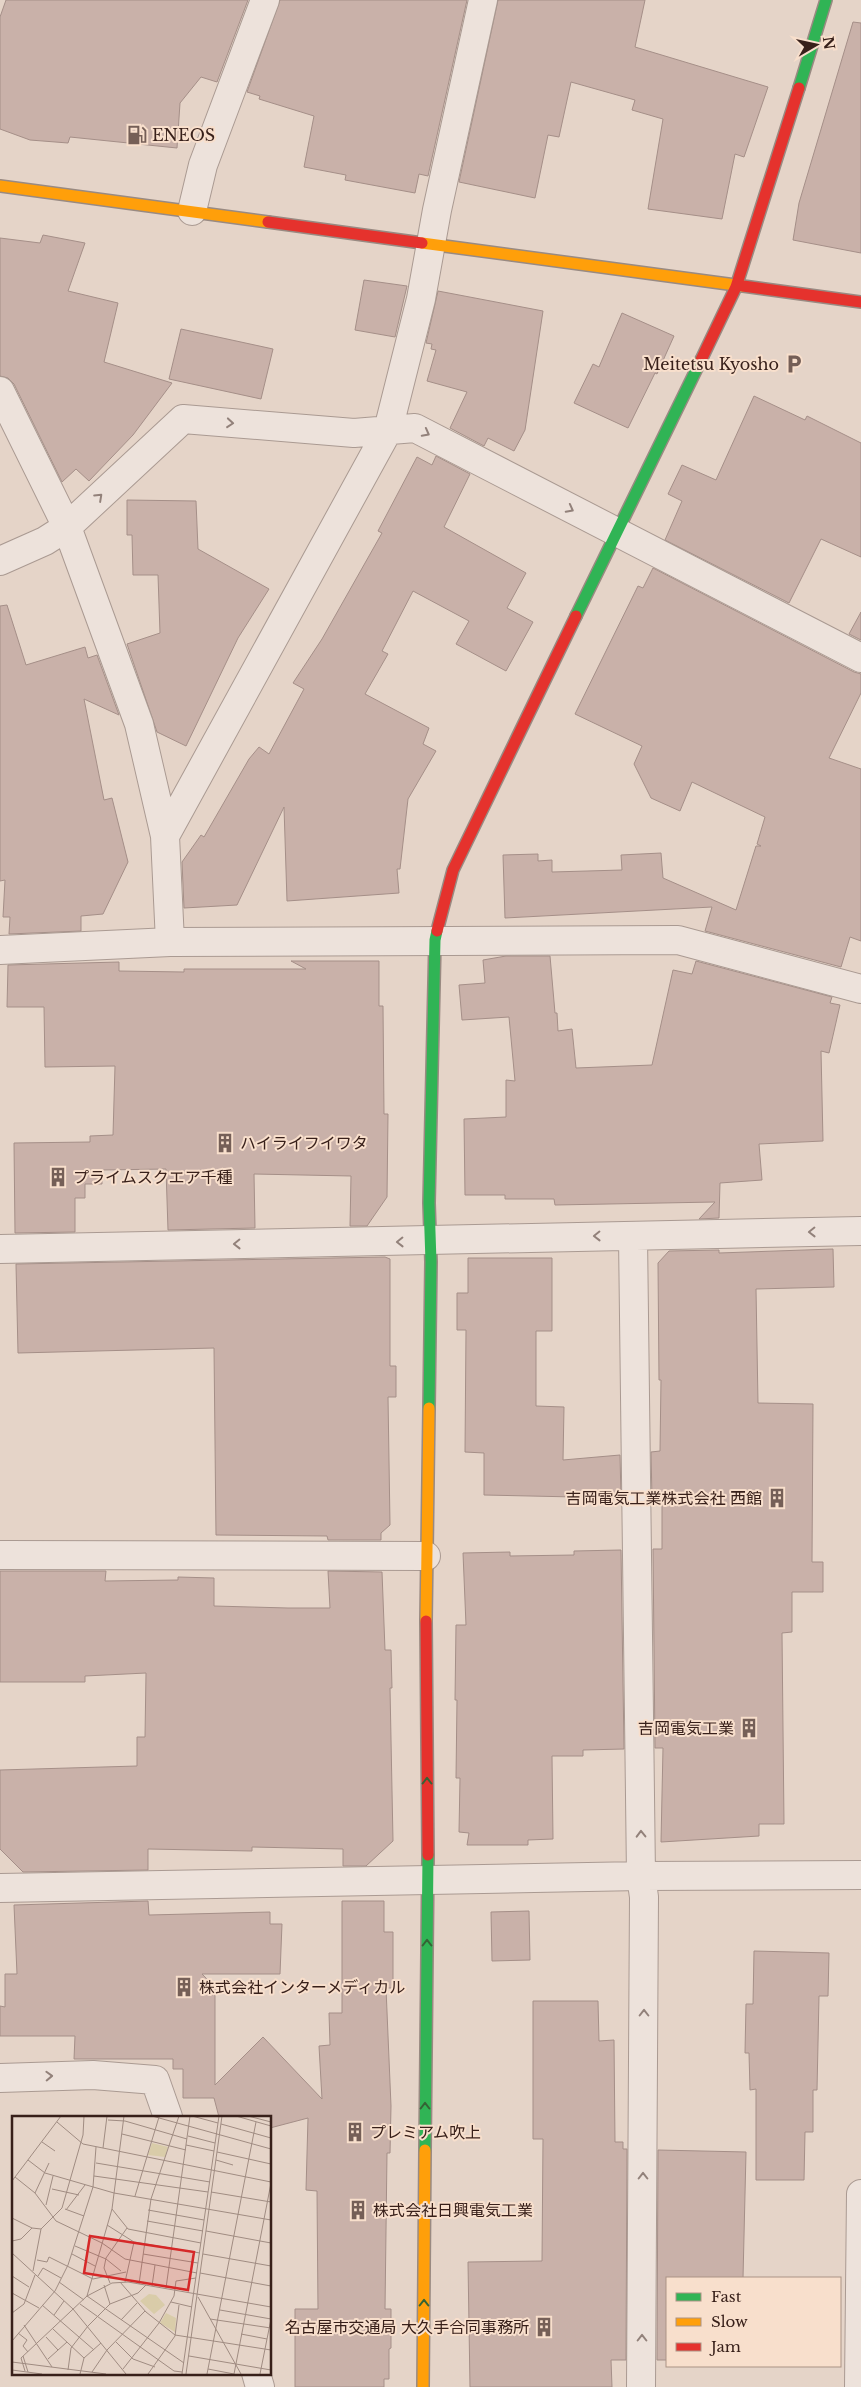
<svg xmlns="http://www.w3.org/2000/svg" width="861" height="2387" font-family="'Libre Baskerville','Noto Sans JP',serif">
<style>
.building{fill:#c9b1a9;stroke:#a58f88}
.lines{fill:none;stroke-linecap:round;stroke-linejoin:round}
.street-casing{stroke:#aa9a92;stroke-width:30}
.fast-casing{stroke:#998a82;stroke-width:14}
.slow-casing{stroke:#998a82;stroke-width:14}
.jam-casing{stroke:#998a82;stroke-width:14}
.street{stroke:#ede2db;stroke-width:28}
.fast{stroke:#30b455;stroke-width:11}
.slow{stroke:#ff9f0a;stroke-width:11}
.jam{stroke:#e5322d;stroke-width:11}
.oneway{stroke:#92817a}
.oneway2{stroke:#346335}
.labels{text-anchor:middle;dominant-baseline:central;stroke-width:4;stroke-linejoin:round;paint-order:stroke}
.poi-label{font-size:16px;fill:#38201a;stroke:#f8dfcc;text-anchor:start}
.inset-road{fill:none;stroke:#a08c82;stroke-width:1}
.view{fill:#d62828;fill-opacity:0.15;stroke:#d62828;stroke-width:2.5}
.inset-edge{fill:none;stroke:#38201a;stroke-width:2.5}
</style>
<rect width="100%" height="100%" fill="#e5d4c8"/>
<path class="building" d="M6,0H248L217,82L201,77L180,103L177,148L70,137L68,143L30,140L0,129V17Z
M280,0H467L428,176L419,174L415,193L345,180L346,175L304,167L314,116L259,99L260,96L247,92Z
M498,0H645L635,47L768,87L744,157L735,154L722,219L648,209L663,119L632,110L635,100L571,82L559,137L548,135L535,198L459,182Z
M853,22L861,23V253L793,240L799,203Z
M43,235L85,243L68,291L118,303L104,362L172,383L133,435L89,481L76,469L62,482L14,384L8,378L0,376V238L40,243Z
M364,280L407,286L395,337L355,330Z
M438,291L543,311L525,430L514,451L488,438L484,446L450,428L467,392L427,381L436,350L431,349L432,344L426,343Z
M622,313L674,336L657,374L655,373L628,428L574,403L593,364L599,367Z
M181,329L273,349L261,399L169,379Z
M754,396L805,420L807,416L861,443V557L821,539L789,603L665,540L682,501L668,494L682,465L716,480Z
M436,456L470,474L444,527L526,573L507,608L533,622L506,671L456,644L469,621L413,591L382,651L388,654L365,694L429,728L423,744L436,751L408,799L400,869H397L399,893L287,901L284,807L237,905L184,908L182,862L201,835L204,837L249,759L259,747L269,754L304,689L293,683L322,639L382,533L378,531L417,457L432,465Z
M127,500L196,501L198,549L269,589L238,638L186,746L157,732L127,644L160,633L158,575H133L132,535H127Z
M653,568L854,672L861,674V693L829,758L861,769V941L850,937L841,967L705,931L712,907L505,918L503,855L538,854V861L552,860V872L622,870L621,855L661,853L663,878L736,910L756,846H761L757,844L765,817L692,782L680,811L651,798L634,764L642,746L575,714L638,586L643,588Z
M7,605L26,665L85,647L88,658L97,655L119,715L84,699L104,800L112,798L128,862L103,914L81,916V931L9,934L10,917H3L5,880L0,881V606Z
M861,612V640L849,634Z
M506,956H550L555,1013H557L558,1031L572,1029L576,1068L652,1065L673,970L692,974L696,961L832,997L830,1003L840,1005L829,1053L821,1051L823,1141L759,1144L762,1180L720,1183L719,1218L699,1219L715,1202L555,1205L554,1199H505V1195H465L464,1119L506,1117V1080L515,1081L509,1017L462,1020L459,985L485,983L483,960Z
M291,961H379V1006H383L384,1114H388L387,1197L367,1226H350L351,1176L254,1174L255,1228L168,1230L166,1169L102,1170V1184H85V1198H75V1232L15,1233L14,1143L90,1142V1136L113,1135L115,1066L45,1067L44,1007H7L8,965L119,962V971L184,972V969H306Z
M833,1249L834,1287L756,1289L758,1403L813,1404L812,1562H823V1592H792V1632L782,1633L784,1824H759V1836L661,1842L663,1748H655L653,1549H662V1499H652L651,1452L660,1451L661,1380H659L658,1263L669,1251L719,1250V1253Z
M385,1257L390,1259V1366H396V1397H388L390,1525L381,1533V1540H328L327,1536L216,1535L214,1348L18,1353L16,1264Z
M468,1258H552V1331H536V1406L564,1407L563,1460L620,1455L621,1498L484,1495V1453L465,1452L466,1330H457V1293H468Z
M621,1550L624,1749L583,1750V1756H552L553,1839L528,1840V1845H467L469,1833L459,1832L460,1778H456L457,1700H455L456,1625H466L463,1553L510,1552V1556L574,1555V1551Z
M0,1571H106L105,1581L178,1580V1577L214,1578V1606L288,1608H330L328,1571L382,1572L385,1650H391L392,1688H390L393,1841L366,1866H343V1849L252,1847V1851L148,1849V1870L23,1872L0,1849V1770L137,1766V1737H145L146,1673L85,1676V1682H0Z
M148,1901L149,1915L270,1912V1924H282L280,1974H202L215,1987V2085L263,2037L322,2099L319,2046L330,2045L329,2013H342V1901H384V1932H393V1988H386L391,2106L390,2153H387L385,2309H391V2348L389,2349V2379H384V2387H295V2309H318L317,2191L306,2190L308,2118L270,2128V2117H219L214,2098H183V2069H173V2059H74L75,2036H0V2006L5,2007V1974H17L14,1905Z
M529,1911L530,1960L492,1961L491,1912Z
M754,1951L829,1953L828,1996H819L817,2090H813V2132H805L804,2180H756V2089L750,2090L749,2053H745L746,2004H753Z
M533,2001H598L599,2041L614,2040L615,2142H623V2149H627L626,2360H611L612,2387H470L468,2262L542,2261L543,2139H533Z
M658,2150L746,2152L743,2278H667V2360H657Z"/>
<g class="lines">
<defs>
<path id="street" d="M192,211L203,165L265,0
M0,391L67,527L139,724L165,836L170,942
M0,561L45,541L67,527L183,419L354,433L415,428L861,658
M165,836L388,430L421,299L437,210L483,0
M0,950L170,942L678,940L861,989
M633,1236L641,1876L644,1897L641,2387
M0,1249L861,1231
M0,1555L426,1556
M0,1888L641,1876L861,1875
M0,2078L93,2075L155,2080L168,2117
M256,2373L260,2387
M859,2387L861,2194"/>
<path id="fast" d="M799,88L826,0
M576,616L701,360
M429,1408L431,1262L429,1203L435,940L437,931
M425,2150L428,1855"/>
<path id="slow" d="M0,186L268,222
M422,243L743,286
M426,1621L429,1408
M423,2387L425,2150"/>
<path id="jam" d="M268,222L422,243
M743,286L861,302
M701,360L736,287L799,88
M437,931L453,870L576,616
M426,1621L428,1855"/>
</defs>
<use href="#street" class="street-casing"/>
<use href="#fast" class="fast-casing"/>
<use href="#slow" class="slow-casing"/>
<use href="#jam" class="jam-casing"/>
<use href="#street" class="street"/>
<use href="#fast" class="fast"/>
<use href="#slow" class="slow"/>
<use href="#jam" class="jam"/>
</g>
<defs><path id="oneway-chevron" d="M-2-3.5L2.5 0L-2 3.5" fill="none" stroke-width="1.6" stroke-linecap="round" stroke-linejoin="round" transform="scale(1.25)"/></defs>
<g class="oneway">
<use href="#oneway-chevron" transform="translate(230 423) rotate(5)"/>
<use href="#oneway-chevron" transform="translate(426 433) rotate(28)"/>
<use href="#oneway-chevron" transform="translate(99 497) rotate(-43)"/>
<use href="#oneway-chevron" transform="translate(570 509) rotate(28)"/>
<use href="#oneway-chevron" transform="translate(812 1232) rotate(179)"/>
<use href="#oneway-chevron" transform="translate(597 1236) rotate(179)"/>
<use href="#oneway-chevron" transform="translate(400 1242) rotate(179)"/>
<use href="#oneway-chevron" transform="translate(237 1244) rotate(179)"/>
<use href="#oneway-chevron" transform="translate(641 1834) rotate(-91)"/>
<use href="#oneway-chevron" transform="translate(644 2013) rotate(-90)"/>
<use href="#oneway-chevron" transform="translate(49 2076) rotate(-2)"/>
<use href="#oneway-chevron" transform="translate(643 2176) rotate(-90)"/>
<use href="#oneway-chevron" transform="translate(642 2338) rotate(-90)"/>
</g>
<g class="oneway2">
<use href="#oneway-chevron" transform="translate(427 1781) rotate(-90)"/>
<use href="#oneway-chevron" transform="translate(427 1943) rotate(-90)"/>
<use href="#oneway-chevron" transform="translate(425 2106) rotate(-90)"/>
<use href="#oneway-chevron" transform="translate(424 2303) rotate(-90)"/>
</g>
<defs>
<symbol id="fuel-bare" viewBox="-9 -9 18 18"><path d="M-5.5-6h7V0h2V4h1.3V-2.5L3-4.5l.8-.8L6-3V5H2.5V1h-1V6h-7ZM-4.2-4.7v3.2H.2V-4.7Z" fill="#755f57" stroke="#f8dfcc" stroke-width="2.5" paint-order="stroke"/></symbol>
<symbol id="parking-bare" viewBox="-9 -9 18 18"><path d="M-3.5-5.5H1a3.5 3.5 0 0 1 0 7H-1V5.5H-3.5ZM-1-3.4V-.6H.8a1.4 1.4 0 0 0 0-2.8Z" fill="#755f57" stroke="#f8dfcc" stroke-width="2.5" paint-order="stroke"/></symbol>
<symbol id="building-bare" viewBox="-9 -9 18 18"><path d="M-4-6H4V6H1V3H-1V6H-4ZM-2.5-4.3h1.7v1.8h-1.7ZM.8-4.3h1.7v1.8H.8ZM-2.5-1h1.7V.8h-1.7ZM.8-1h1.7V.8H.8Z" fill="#755f57" stroke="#f8dfcc" stroke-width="2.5" paint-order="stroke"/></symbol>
</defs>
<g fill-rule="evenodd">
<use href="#fuel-bare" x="123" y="121" width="28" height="28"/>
<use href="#parking-bare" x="780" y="350" width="28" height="28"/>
<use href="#building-bare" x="211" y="1129" width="28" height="28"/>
<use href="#building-bare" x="44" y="1163" width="28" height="28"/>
<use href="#building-bare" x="763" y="1484" width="28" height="28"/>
<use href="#building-bare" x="735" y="1714" width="28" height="28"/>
<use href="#building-bare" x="170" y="1973" width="28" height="28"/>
<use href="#building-bare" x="341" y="2118" width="28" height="28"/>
<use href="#building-bare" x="344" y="2196" width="28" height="28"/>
<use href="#building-bare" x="530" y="2313" width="28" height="28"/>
</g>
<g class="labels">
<g class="poi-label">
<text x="152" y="135">ENEOS</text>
<text x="779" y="364" text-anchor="end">Meitetsu Kyosho</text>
<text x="240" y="1143">ハイライフイワタ</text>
<text x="73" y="1177">プライムスクエア千種</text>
<text x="762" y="1498" text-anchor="end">吉岡電気工業株式会社 西館</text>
<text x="734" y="1728" text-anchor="end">吉岡電気工業</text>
<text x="199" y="1987">株式会社インターメディカル</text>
<text x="370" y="2132">プレミアム吹上</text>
<text x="373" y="2210">株式会社日興電気工業</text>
<text x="529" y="2327" text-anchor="end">名古屋市交通局 大久手合同事務所</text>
</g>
</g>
<g transform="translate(12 2116)">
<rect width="259" height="259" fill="#e5d4c8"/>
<path d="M140,27L156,31L153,41L136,39ZM137,178L144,179L153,189L142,198L128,185ZM154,197L164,202L163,216L148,207Z" fill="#d9cca9"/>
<path class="inset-road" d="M112,0L100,93L75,180L172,247M140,0L259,33M180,0L206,7M224,0L259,10M236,0L259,6M96,4L113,5L175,23M45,6L71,28L259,66M209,8L259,22M110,18L174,34M176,20L203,27M30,26L43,35M174,29L202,35M91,32L95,0M205,36L259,48M16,44L33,57L102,77L259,104M204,44L221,49M84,47L198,66M82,60L196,76M3,61L23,77L44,105L90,127L113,143L185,157M0,65L49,0M40,73L67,79M199,76L259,86M23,77L37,47M123,80L147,1M34,89L41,60M53,93L72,100M100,93L116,113L189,127M54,94L73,69M136,94L192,104M0,102L20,112M135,105L191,115M95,109L122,126L188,137M194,115L259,127M0,125L9,123L20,112L29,113L50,92L71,19L72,0M63,130L94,143L109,155M0,137L61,193L114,258M60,138L83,150M131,138L186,147M191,138L259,150M25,144L35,146L37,141L81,163L114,156M21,155L29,113M188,157L259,170M0,160L17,171M26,160L31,152L49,162M47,166L72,184M108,166L134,196L163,219L259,234M113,166L122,126M98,167L92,152L94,142L115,112M127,168L139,83L167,0M92,169L98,188M140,170L143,149M154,172L178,0M0,177L27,192M186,181L229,258M159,186L180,191M68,188L162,255L170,256M30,189L82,234M208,194L259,203M0,197L12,188L23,159M42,199L52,185M198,203L259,212M109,204L125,187M12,209L40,251M41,213L72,242M6,217L15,224L11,230L16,236M229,218L255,223M34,221L46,234M0,225L43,175L56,149L81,71L84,31M104,226L121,243L143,251M11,240L16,256M177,240L259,254M36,243L55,226M0,246L94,258M111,253L147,207L162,180L164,165L184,162M196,253L222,258M0,254L30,258M56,254L59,232L76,210L98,188L126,177L134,169M13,255L9,242L75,180L100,167L116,166L259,191M80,256L95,234L133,195M68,258L72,242L89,227M136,258L163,220L167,189M170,258L207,0M174,258L210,0M195,258L244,6M222,258L259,67M248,258L259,203"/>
<path class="view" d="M78,120L182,136L176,174L72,157Z"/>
<rect width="259" height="259" class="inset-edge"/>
</g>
<rect x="666" y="2277" width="175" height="90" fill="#f8dfcc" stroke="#ab9385"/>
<rect x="676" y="2293" width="25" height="8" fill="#30b455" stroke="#ab9385"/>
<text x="711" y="2302" font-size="15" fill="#38201a">Fast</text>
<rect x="676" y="2318" width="25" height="8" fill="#ff9f0a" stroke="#ab9385"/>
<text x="711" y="2327" font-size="15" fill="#38201a">Slow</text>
<rect x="676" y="2343" width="25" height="8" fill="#e5322d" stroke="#ab9385"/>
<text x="711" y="2352" font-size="15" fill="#38201a">Jam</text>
<g transform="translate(816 45) rotate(81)" stroke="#f8dfcc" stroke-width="4" paint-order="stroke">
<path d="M0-4L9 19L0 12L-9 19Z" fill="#38201a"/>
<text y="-8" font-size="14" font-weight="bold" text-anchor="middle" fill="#38201a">N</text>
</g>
</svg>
